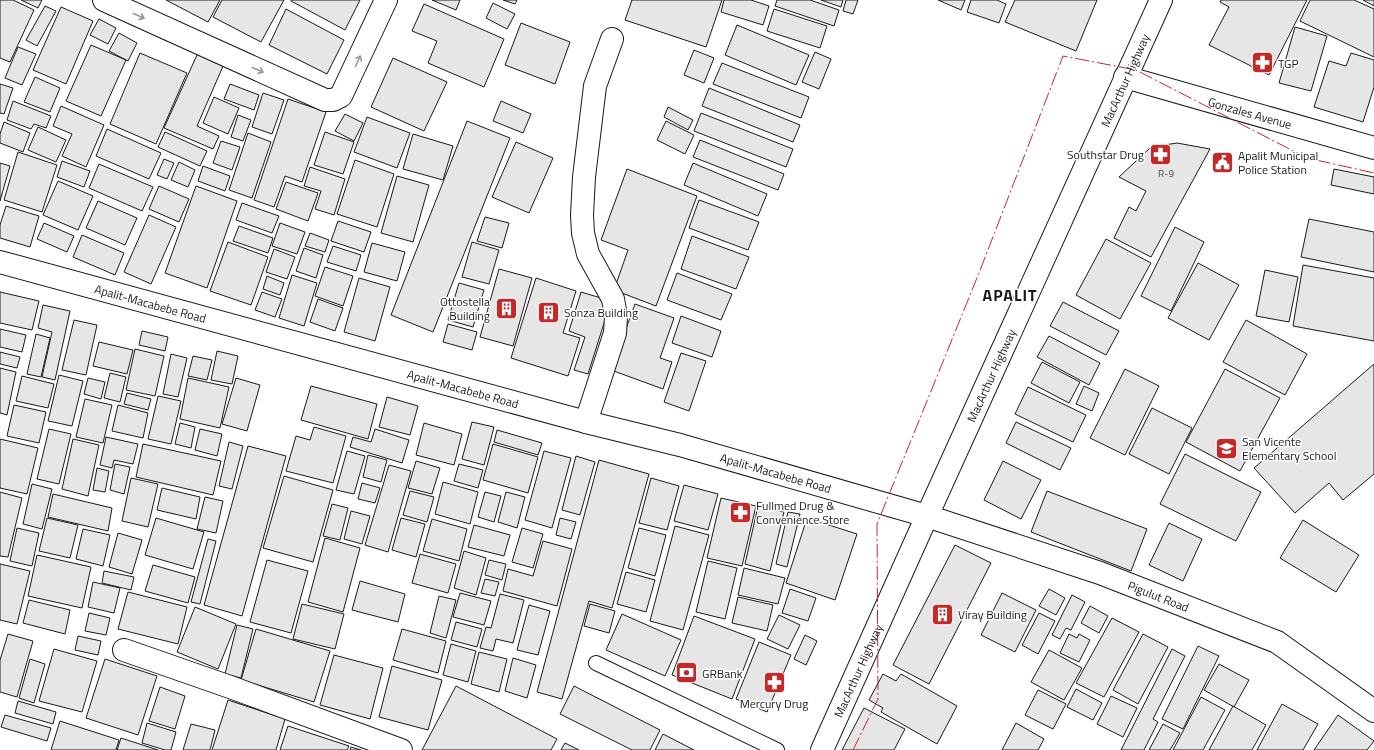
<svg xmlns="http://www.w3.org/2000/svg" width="1374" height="750" font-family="'Titillium Web',sans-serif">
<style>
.building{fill:#e6e6e6;stroke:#1a1a1a}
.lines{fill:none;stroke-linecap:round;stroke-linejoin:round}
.service-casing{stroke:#1a1a1a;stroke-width:16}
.minor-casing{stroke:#1a1a1a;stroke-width:24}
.tertiary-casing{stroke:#1a1a1a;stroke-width:24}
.secondary-casing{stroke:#1a1a1a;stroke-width:24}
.trunk-casing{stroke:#1a1a1a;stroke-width:24}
.service{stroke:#fff;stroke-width:14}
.minor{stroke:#fff;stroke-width:22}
.tertiary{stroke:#fff;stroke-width:22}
.secondary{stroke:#fff;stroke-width:22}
.trunk{stroke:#fff;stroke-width:22}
.power{stroke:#c62828;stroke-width:1;stroke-dasharray:14 3 2 3;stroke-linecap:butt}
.oneway{stroke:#989898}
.labels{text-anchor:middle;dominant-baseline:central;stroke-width:3;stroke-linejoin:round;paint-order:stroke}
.number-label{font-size:10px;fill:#4d4d4d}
.poi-label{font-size:12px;fill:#1a1a1a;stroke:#fff;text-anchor:start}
.street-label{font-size:12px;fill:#1a1a1a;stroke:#fff}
.district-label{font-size:16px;font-weight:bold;letter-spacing:1px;fill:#1a1a1a;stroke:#fff}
</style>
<rect width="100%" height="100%" fill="#fff"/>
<path class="building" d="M0,0H13L34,10L10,62L0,58Z
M21,0H42L38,8Z
M166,0H220L208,22Z
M222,0H284L261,42L213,17Z
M291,0H360L345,30L291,1Z
M432,0H460L456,10Z
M503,0H517L515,4Z
M632,0H722L706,47L625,20Z
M724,0H751L769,6L763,25L721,12Z
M777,0H810L839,10L834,26L775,6Z
M821,0H843L841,7Z
M846,0H858L853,14L843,11Z
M938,0H965L961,10Z
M971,0H997L1006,4L999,23L967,12Z
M1015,0H1097L1076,51L1005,22Z
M1221,0H1307L1269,75L1209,45L1229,7L1220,2Z
M1310,0H1354L1374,9V57L1300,21Z
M1363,0H1374V6Z
M493,3L515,14L507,29L486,18Z
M424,4L504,39L484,87L428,63L437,41L412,31Z
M45,6L56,11L37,46L26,40Z
M61,7L93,21L66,84L33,70Z
M286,9L344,40L327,74L269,45Z
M774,9L827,26L820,48L767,31Z
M99,19L116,28L108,44L90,35Z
M521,23L570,42L555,84L505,65Z
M737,25L809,55L796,85L725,55Z
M1295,27L1327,36L1311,91L1279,83Z
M119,33L137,43L128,61L109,51Z
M91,45L126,60L101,116L66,101Z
M201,46L227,57L197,126L219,136L213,149L164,128Z
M18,47L36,54L22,85L5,78Z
M694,50L714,58L704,83L684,75Z
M815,52L831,59L819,89L802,82Z
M140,53L187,73L156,144L110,124Z
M1351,53L1374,60V87L1363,122L1314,107L1329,61L1346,66Z
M393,58L447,82L424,131L371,107Z
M722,63L809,97L801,118L713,84Z
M35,77L60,88L50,112L24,102Z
M0,84L13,88L4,114L0,113Z
M230,84L259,95L254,110L224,99Z
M709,88L800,125L793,142L702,106Z
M263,93L284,100L272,134L252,127Z
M214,97L239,108L228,134L203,123Z
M288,99L326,112L302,182L285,176L274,207L254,200Z
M13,101L51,116L46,128L34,124L31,129L7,120Z
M501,101L531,114L523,133L493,121Z
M61,106L104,125L86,167L62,156L72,134L53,126Z
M668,107L693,120L688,130L664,117Z
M701,113L793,149L786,167L694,131Z
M345,114L363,123L354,141L335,131Z
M238,115L251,120L243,141L231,137Z
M367,117L410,133L397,168L354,152Z
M467,121L510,138L433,332L391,315Z
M666,121L694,135L685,154L657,140Z
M4,122L30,133L23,152L0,143V134Z
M38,127L66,140L56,162L28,150Z
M107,129L161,153L149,179L96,156Z
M165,132L207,151L200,166L158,147Z
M325,132L354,142L343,174L314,165Z
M248,133L271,142L252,198L229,190Z
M413,134L453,146L443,180L403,169Z
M700,140L784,174L778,190L693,157Z
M221,141L240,147L232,170L213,163Z
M516,142L553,158L529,213L492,197Z
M1177,143L1210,149L1151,257L1114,238L1129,207L1136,211L1146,191L1119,177L1151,147Z
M18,152L57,165L42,212L4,200Z
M164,159L174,163L167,179L157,175Z
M355,160L394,174L377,227L337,214Z
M62,161L90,171L84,187L57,177Z
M179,162L195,170L188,187L171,180Z
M0,163L10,166L0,201Z
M693,163L767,194L758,216L684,185Z
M99,164L153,187L142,211L89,188Z
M203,166L230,176L225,191L198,181Z
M310,167L345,179L334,215L315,209L321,191L304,186Z
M627,169L697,196L656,306L614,290L628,250L601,240Z
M1334,169L1374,177V194L1331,185Z
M397,176L429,185L413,242L381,233Z
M58,181L93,196L78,230L43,215Z
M286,182L318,193L308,221L276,209Z
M159,186L189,199L179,222L149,209Z
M196,186L237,201L207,288L165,273Z
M699,200L759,222L748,250L689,228Z
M98,201L137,218L125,245L86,228Z
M242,203L279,216L272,233L236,220Z
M6,206L39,216L30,247L0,238V225Z
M149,215L176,227L151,284L124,272Z
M485,217L509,223L502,248L477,241Z
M1309,219L1374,232V272L1301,257Z
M338,221L371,232L364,252L331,241Z
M44,223L74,236L67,252L37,239Z
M280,223L305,232L297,254L272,246Z
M239,226L273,238L268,253L233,241Z
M1175,227L1204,242L1171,311L1141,296Z
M310,233L329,240L325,252L305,246Z
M82,235L124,253L115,275L73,257Z
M692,236L749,257L736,289L681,269Z
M1106,239L1151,263L1120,319L1076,295Z
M228,242L268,257L251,305L210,291Z
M472,242L499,250L489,284L462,277Z
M372,243L405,252L397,281L364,272Z
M333,246L361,255L356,271L327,262Z
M304,248L323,255L316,278L296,271Z
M274,249L295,257L287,279L266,272Z
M1198,263L1239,285L1209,340L1168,318Z
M1303,265L1374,278V341L1293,326Z
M325,267L353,276L343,306L315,296Z
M499,269L532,278L513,346L480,337Z
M1265,270L1298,277L1289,322L1256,316Z
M677,273L732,294L721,320L667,300Z
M292,275L317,283L304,326L279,318Z
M267,276L284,283L280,295L263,289Z
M359,278L390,287L375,341L344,332Z
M536,278L576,291L563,333L580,338L568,376L511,358Z
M459,283L484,290L473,327L448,320Z
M0,292L39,301L32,330L0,323Z
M262,292L282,299L275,317L255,310Z
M581,292L611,301L588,374L574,370L585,337L569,331Z
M318,299L343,308L335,331L310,322Z
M1063,302L1119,331L1106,355L1050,326Z
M635,304L674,318L660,358L672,362L663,389L611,370Z
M43,305L70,311L55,380L42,377L52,332L38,328Z
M681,316L721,331L712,357L672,343Z
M74,320L97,325L86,375L62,370Z
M1246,320L1307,354L1285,395L1223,362Z
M448,324L477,332L472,350L443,342Z
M0,329L26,335L22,352L0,347Z
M142,331L168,337L165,351L139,345Z
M36,334L50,338L41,377L27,374Z
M1049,336L1100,363L1089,385L1037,357Z
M99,342L133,350L127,374L93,366Z
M135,349L164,356L155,396L126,390Z
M217,351L238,356L232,384L211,380Z
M0,352L20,357L17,368L0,364Z
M681,353L706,361L689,411L664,402Z
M171,354L187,358L178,397L163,394Z
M193,356L212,360L207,380L188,376Z
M1042,362L1080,382L1069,403L1031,383Z
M1374,364V474L1343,500L1329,483L1295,513L1254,468Z
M0,368L16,372L7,415L0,413Z
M1125,369L1159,386L1125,455L1090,438Z
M1225,369L1280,398L1240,471L1186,442Z
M110,373L126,377L120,402L104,398Z
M59,375L83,381L72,426L48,421Z
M22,376L54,384L48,408L16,401Z
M88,378L105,382L101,399L84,394Z
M188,378L229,387L220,428L180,419Z
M236,378L260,385L247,431L222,424Z
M311,386L377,404L368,439L301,420Z
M1084,386L1099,393L1092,411L1076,404Z
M1028,387L1086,415L1073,442L1015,414Z
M127,393L151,399L148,410L124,404Z
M158,396L181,401L171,444L148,439Z
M387,397L418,406L410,435L379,427Z
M85,399L112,405L103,443L76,437Z
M14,405L46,412L39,443L7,436Z
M118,405L148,413L143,438L112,431Z
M1152,408L1192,428L1169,474L1129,454Z
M472,422L494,427L484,465L462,459Z
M1016,422L1071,448L1060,470L1006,443Z
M180,423L195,427L191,448L175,444Z
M424,423L462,434L454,465L416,455Z
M314,427L346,436L333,483L286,471L296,436L310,440Z
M49,429L71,434L59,484L37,479Z
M200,429L222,434L217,456L195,450Z
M375,429L409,440L402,463L350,447L353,437L371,442Z
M497,430L542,443L538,455L494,442Z
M106,437L138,444L133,464L114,460L112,468L100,465Z
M0,439L38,448L27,494L0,488Z
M73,439L99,445L88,496L62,489Z
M229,442L243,446L232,489L219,486Z
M143,444L221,461L213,495L136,477Z
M493,444L538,457L528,493L483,480Z
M248,446L286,456L242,616L204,605Z
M347,451L365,456L354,494L336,490Z
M544,451L571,458L552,528L525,520Z
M1185,454L1261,492L1236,541L1160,504Z
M368,455L387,460L381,482L363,477Z
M576,456L595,462L580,515L562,510Z
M599,460L649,474L612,608L589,601L562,699L537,692Z
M416,461L440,468L432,494L408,488Z
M1003,461L1041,480L1021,519L984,500Z
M115,464L130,467L124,494L110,490Z
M459,464L483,470L478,488L454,481Z
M389,465L411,471L388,552L365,545Z
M97,468L109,471L105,492L93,490Z
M284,476L333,490L313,562L263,548Z
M131,478L158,484L148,527L122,521Z
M651,478L679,486L667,530L639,523Z
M443,482L478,492L470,524L435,514Z
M362,483L380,488L375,503L358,499Z
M32,484L52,489L42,529L23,524Z
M684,485L718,494L708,530L674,521Z
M162,488L200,497L196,519L157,510Z
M410,491L434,497L427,522L403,515Z
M1047,491L1147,529L1131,571L1031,532Z
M0,492L22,498L8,557L0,556Z
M485,492L501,496L494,522L478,517Z
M506,492L525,497L517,528L498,522Z
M53,494L112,508L108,531L48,517Z
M205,497L223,501L216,533L197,529Z
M721,498L756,506L742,566L707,558Z
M332,504L348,508L340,540L323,536Z
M758,506L784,512L770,571L745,564Z
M351,511L370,516L362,544L344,539Z
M788,512L800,514L787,567L776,564Z
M47,518L78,525L70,558L39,551Z
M156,518L204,532L193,569L145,555Z
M401,518L425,524L416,557L392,550Z
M560,518L576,522L571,539L556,535Z
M807,518L857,534L835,600L786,583Z
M432,519L467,529L459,561L423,551Z
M1303,520L1359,555L1336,592L1280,558Z
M1169,523L1202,539L1183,581L1149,565Z
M474,525L510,535L504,556L468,547Z
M675,526L709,535L683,630L650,621Z
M17,528L39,533L32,566L10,561Z
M522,528L543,534L533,568L512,562Z
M639,528L666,535L655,576L628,568Z
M83,529L110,535L103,566L76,559Z
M118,533L142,540L132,574L109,567Z
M325,538L360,548L343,612L308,602Z
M208,539L216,541L200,604L191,602Z
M543,541L572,549L557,606L503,591L508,569L533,576Z
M955,545L991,563L929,684L893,665Z
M464,551L486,558L476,595L454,588Z
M420,554L456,564L448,593L412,583Z
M37,555L91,567L82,608L28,596Z
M267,560L308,571L291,633L250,622Z
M489,560L506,564L502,580L485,575Z
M708,561L737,568L725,619L696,612Z
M0,564L30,571L17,624L0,620Z
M153,565L195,577L188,603L145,591Z
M744,568L785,578L778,604L738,595Z
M104,571L134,577L131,590L102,583Z
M626,572L655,580L646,612L617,604Z
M485,579L499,582L495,596L481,593Z
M360,581L405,594L398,622L352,610Z
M93,582L120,588L114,613L88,607Z
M790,589L816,598L808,621L782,613Z
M1049,589L1065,598L1056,615L1039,606Z
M128,592L187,607L178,644L118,629Z
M460,593L491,601L484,625L453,617Z
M1002,593L1036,610L1015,652L981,635Z
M500,594L524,600L513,643L496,639L493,651L480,648L486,627L491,628Z
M1072,595L1085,602L1071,630L1066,628L1060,639L1052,635Z
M439,596L456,600L446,638L430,633Z
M738,597L773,605L767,631L732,623Z
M29,600L70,610L65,634L23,623Z
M302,604L344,614L335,649L293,639Z
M590,604L615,611L609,633L584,626Z
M529,605L550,611L538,655L517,650Z
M1090,606L1108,616L1099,633L1081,623Z
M195,607L236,624L218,669L177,652Z
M89,613L110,618L106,635L85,631Z
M1039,613L1055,621L1038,654L1022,645Z
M622,614L681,640L665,676L606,650Z
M779,615L800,625L788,649L767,639Z
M694,616L755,639L732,699L672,675Z
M1112,618L1139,632L1104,697L1076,683Z
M456,622L482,629L477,647L451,640Z
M237,625L253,629L241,678L225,674Z
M256,629L330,651L314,702L241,680Z
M402,629L446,641L438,673L393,660Z
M8,634L33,641L17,697L0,692V660Z
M1069,634L1077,638L1079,634L1090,640L1079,662L1060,653Z
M1143,634L1168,647L1138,704L1113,690Z
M805,635L817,641L806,665L794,659Z
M78,636L101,641L98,655L75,650Z
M759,642L791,655L767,712L736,699Z
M451,644L476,651L468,682L443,675Z
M1198,646L1219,656L1183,729L1162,719Z
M54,649L97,661L82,712L39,701Z
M1172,649L1185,656L1153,719L1158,722L1144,750H1121Z
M1049,650L1082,668L1064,700L1031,682Z
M479,652L507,659L499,692L471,684Z
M334,655L383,668L370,719L320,705Z
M513,658L536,665L527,698L505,691Z
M30,659L45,664L34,703L19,698Z
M105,659L157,676L138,735L86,718Z
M1219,664L1249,680L1234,707L1204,690Z
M392,666L442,680L428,730L379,717Z
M883,674L896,681L901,674L957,706L937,744L881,712L883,708L869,700Z
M456,686L557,739L551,750H422Z
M574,686L660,730L650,750H632L560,714Z
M160,687L185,696L175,729L149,721Z
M1076,689L1102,703L1093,720L1067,707Z
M1038,690L1066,704L1053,729L1025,715Z
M1111,696L1137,708L1123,737L1097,724Z
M1201,697L1225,710L1203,750H1173Z
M228,700L285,719L276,750H212Z
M18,701L56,712L53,724L15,713Z
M1282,704L1318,724L1303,750H1257Z
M1233,706L1266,725L1252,750H1209Z
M864,708L905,729L894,750H842Z
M5,715L51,728L47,741L1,727Z
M1338,715L1374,741L1367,750H1314Z
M60,721L119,740L116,750H51Z
M147,723L176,732L171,750H165L142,743Z
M1016,723L1044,739L1038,750H1002Z
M191,724L215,730L210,750H183Z
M1163,724L1180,733L1170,750H1149Z
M288,726L349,746L347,750H280Z
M663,734L694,750H655Z
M121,738L158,750H117Z
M565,743L579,750H561Z
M351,747L361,750H350Z"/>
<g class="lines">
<defs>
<path id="service" d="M596,663L777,750"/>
<path id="minor" d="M104,0L325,100H333L341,96L386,0
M586,422L615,333L616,316L613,299L588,254L583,233L582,215L584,177L595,86L612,39
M124,650L233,688L401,750"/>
<g id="tertiary">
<path id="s1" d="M927,516L1100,573L1277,642L1374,711"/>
</g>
<g id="secondary">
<path id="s2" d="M1125,77L1374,148"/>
<path id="s3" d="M0,262L586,422L680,445L927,516"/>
</g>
<g id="trunk">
<path id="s4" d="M822,750L927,516L1161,0"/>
</g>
</defs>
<use href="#service" class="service-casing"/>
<use href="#minor" class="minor-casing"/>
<use href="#tertiary" class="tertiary-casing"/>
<use href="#secondary" class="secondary-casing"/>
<use href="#trunk" class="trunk-casing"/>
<use href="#service" class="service"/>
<use href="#minor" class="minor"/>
<use href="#tertiary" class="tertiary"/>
<use href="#secondary" class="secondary"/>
<use href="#trunk" class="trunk"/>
<path class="power" d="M853,750L878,699L877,524L979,273L1063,56L1136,70L1307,158L1374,173"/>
</g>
<defs><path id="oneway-shaft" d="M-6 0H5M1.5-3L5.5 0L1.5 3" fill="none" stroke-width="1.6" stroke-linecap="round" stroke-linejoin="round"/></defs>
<g class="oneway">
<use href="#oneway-shaft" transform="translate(139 16) rotate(24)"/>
<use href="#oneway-shaft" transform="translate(358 61) rotate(-65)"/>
<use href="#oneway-shaft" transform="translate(258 70) rotate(24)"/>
</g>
<defs>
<symbol id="pharmacy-square" viewBox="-11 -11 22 22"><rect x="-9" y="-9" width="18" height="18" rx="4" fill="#c62828" stroke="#fff"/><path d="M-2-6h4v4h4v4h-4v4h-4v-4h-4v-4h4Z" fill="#fff"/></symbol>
<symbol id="civic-square" viewBox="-11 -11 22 22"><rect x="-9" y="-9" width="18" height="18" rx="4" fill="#c62828" stroke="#fff"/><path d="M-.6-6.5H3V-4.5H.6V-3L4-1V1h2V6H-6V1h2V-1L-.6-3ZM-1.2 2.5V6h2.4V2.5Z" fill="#fff"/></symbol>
<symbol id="building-square" viewBox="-11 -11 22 22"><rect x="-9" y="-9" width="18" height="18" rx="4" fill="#c62828" stroke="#fff"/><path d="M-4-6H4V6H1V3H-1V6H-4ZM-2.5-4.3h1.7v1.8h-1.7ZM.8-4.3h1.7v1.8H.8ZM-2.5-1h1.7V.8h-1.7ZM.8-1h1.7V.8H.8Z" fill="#fff"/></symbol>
<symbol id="school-square" viewBox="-11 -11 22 22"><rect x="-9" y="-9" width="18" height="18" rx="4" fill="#c62828" stroke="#fff"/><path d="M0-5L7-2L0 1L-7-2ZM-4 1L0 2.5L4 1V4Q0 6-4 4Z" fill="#fff"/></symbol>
<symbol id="bank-square" viewBox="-11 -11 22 22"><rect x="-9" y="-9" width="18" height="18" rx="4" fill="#c62828" stroke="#fff"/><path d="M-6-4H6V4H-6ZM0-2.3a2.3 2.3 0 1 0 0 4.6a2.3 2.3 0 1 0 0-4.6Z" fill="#fff"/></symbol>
</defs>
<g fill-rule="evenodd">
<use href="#pharmacy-square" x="1250" y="50" width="25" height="25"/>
<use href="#pharmacy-square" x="1148" y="142" width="25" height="25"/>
<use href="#civic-square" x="1210" y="150" width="25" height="25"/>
<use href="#building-square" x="494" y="296" width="25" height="25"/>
<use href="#building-square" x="536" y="300" width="25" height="25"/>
<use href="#school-square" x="1214" y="436" width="25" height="25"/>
<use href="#pharmacy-square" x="728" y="500" width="25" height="25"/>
<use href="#building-square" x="930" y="602" width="25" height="25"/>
<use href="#bank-square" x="674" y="660" width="25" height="25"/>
<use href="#pharmacy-square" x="762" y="670" width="25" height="25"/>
</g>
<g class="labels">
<g class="number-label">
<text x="1166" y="173">R-9</text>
</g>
<g class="poi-label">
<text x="1278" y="63">TGP</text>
<text x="1144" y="154" text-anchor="end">Southstar Drug</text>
<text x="1238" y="155">Apalit Municipal<tspan x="1238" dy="14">Police Station</tspan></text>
<text x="490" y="301" text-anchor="end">Ottostella<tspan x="490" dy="14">Building</tspan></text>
<text x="564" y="312">Sonza Building</text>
<text x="1242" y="441">San Vicente<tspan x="1242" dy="14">Elementary School</tspan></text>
<text x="756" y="505">Fullmed Drug &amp;<tspan x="756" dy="14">Convenience Store</tspan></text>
<text x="958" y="614">Viray Building</text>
<text x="702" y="673">GRBank</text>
<text x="774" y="703" text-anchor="middle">Mercury Drug</text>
</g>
<g class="street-label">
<text stroke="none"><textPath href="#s4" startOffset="735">MacArthur Highway</textPath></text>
<text stroke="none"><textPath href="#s2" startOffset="130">Gonzales Avenue</textPath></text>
<text stroke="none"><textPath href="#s3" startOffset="156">Apalit-Macabebe Road</textPath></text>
<text stroke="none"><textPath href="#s4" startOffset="411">MacArthur Highway</textPath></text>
<text stroke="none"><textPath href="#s3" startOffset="480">Apalit-Macabebe Road</textPath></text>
<text stroke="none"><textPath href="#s3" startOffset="804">Apalit-Macabebe Road</textPath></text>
<text stroke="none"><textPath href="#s1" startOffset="245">Pigulut Road</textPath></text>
<text stroke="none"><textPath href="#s4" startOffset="87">MacArthur Highway</textPath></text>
</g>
<g class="district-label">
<text x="1010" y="295">APALIT</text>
</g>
</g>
</svg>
